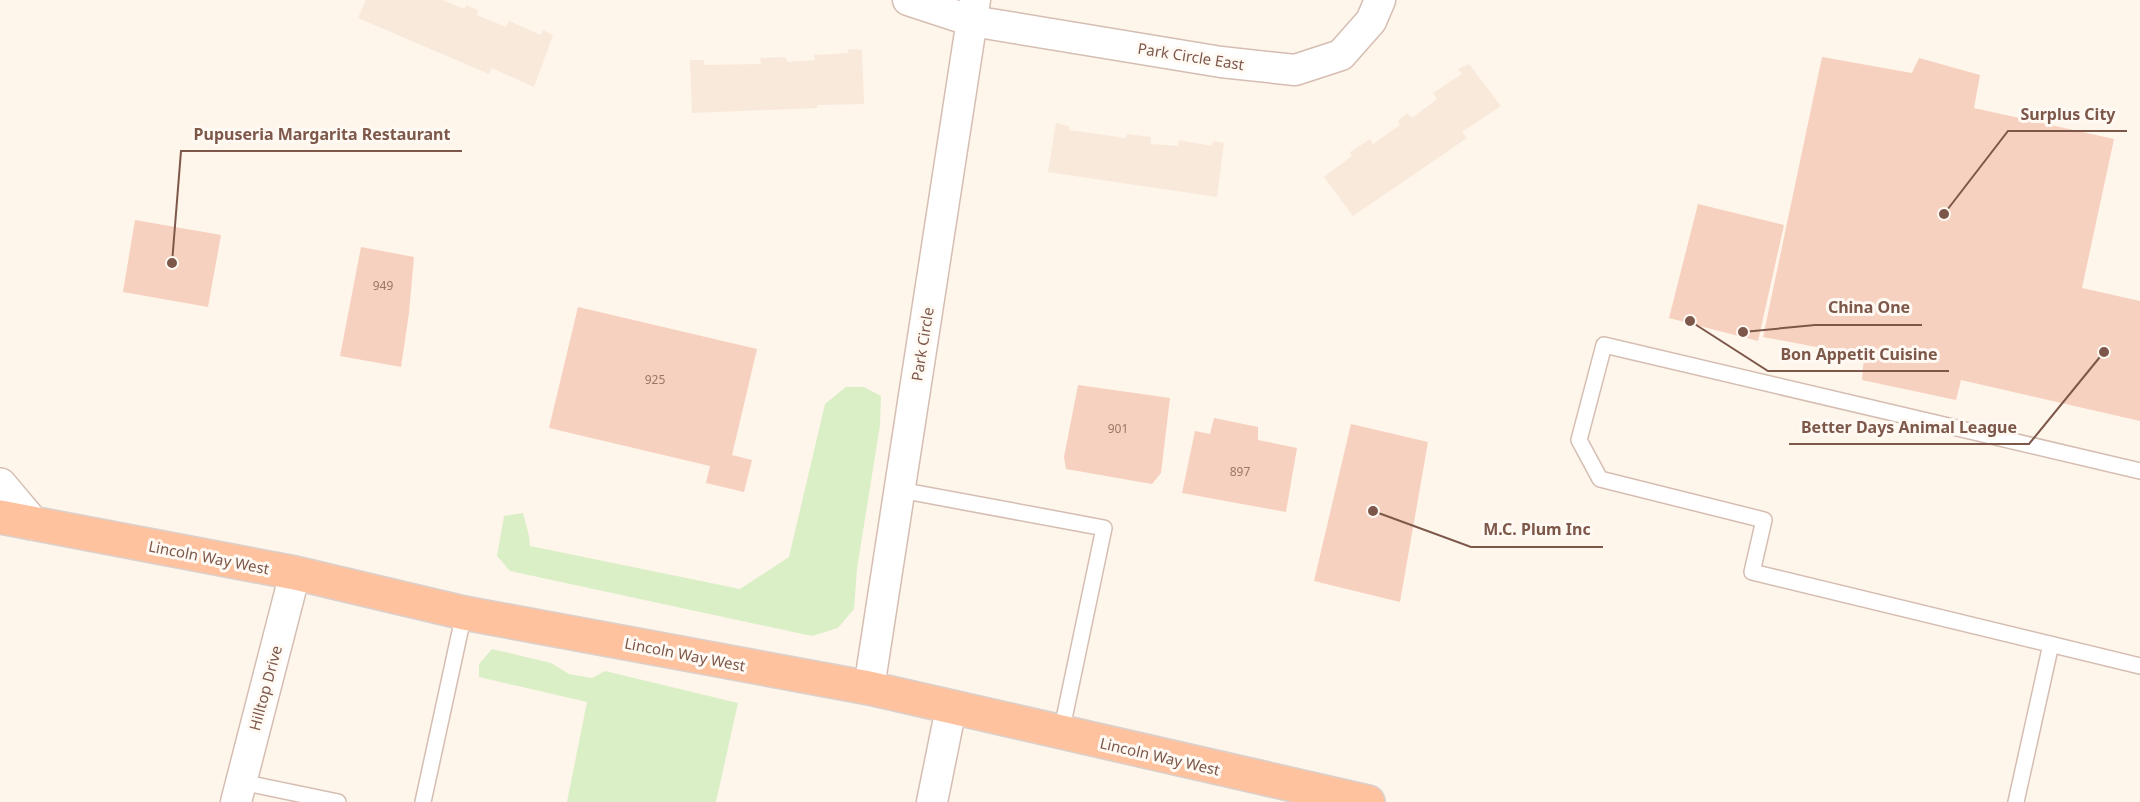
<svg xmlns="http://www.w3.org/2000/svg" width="2140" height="802" font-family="'Noto Sans',sans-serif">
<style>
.residential{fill:#f9e9db}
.green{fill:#daefc6}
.building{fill:#f7d1bf}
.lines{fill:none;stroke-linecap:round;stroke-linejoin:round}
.service-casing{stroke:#d5beb1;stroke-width:18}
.minor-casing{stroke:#d5beb1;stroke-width:33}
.tertiary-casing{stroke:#d5beb1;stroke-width:36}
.trunk-casing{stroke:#dbd0cc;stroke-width:36}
.service{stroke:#fff;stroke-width:15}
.minor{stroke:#fff;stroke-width:30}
.tertiary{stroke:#fff;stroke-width:33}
.trunk{stroke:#fec29e;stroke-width:33}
.labels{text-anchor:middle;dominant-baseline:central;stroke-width:6;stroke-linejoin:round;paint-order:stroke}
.number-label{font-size:12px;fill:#9c7667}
.street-label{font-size:15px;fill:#7d584a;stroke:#fff9f3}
.leader{fill:none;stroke:#7d584a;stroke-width:2}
.callout-dot{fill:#7d584a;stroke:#fff9f3;stroke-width:2}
.callout-label{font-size:16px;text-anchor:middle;font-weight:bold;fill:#7d584a;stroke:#fff9f3;stroke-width:6;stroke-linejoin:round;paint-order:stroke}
</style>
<rect width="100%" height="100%" fill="#fef5eb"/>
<path class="residential" d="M366,0H442L465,9L466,5L478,10L477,15L506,27L509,21L541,35L543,30L553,35L534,87L492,68L489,74L358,18Z
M848,49L862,50L864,104L818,105L817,108L692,113L690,60H703L705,65L761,64L760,58L785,57L788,62L815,60L814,55L848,53Z
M1469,64L1501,106L1462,132L1467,138L1353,216L1324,177L1352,156L1350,152L1370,139L1373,144L1400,125L1398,121L1407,113L1412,118L1437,99L1433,93L1462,74L1458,69Z
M1056,123L1069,126V130L1126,138L1127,134L1151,137V144L1178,146L1179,140L1212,146L1213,141L1224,143L1217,197L1048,172Z"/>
<path class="green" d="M846,387H864L881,396L880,425L857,569L854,609L838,628L812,636L510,571L497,556L504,516L523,513L529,536L530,546L740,589L789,557L825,404Z
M492,649L551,663L569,674L592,678L605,671L738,703L716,802H567L587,702L479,677V664Z"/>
<path class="building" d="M1822,57L1912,73L1919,58L1980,75L1974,108L2114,139L2082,288L2140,301V421L1961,380L1956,400L1862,380L1864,356L1763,337Z
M1698,204L1784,225L1758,341L1669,318Z
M135,220L221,235L208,307L123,292Z
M361,247L414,257L409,313L401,367L340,356Z
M578,307L757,349L732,455L752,460L744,492L706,483L710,466L549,428Z
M1078,385L1170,398L1161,473L1152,484L1066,469L1064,457Z
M1214,418L1258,427V440L1297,448L1286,512L1182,493L1195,431L1210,434Z
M1351,424L1428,442L1400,602L1314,581Z"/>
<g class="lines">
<defs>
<path id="service" d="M2140,471L1604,345L1579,440L1600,479L1764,520L1752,572L2140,666
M900,490L1104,528L1061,733
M241,782L338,802
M423,802L464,613
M2016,802L2051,644"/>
<path id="minor" d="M908,0L972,21L1221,62L1295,70L1341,55L1371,21L1380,0
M869,688L975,0
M236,802L295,573
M932,802L951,708"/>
<path id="tertiary" d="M0,485L32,523"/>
<path id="trunk" d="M0,517L295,573L464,613L869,688L1368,802"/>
</defs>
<use href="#service" class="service-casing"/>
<use href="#minor" class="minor-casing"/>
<use href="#tertiary" class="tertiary-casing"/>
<use href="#trunk" class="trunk-casing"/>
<use href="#service" class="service"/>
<use href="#minor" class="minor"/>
<use href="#tertiary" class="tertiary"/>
<use href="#trunk" class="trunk"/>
</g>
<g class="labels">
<g class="number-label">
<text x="383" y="285">949</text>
<text x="655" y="379">925</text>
<text x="1118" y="428">901</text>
<text x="1240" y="471">897</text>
</g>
<g class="street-label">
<text transform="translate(1191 56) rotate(9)">Park Circle East</text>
<text transform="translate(922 344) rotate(-81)">Park Circle</text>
<text transform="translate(209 557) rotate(11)">Lincoln Way West</text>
<text transform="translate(685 654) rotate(11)">Lincoln Way West</text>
<text transform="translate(265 688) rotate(-75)">Hilltop Drive</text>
<text transform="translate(1160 756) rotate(13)">Lincoln Way West</text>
</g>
</g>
<path class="leader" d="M1944 214L2008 131H2127M172 263L181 151H462M1743 332L1815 325H1922M1690 321L1768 371H1949M2104 352L2029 444H1789M1373 511L1471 547H1603"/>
<g class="callout-dot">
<circle cx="1944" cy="214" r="6"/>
<circle cx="172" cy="263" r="6"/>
<circle cx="1743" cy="332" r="6"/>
<circle cx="1690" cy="321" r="6"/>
<circle cx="2104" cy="352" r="6"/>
<circle cx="1373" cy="511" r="6"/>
</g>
<g class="callout-label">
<text x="2068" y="120">Surplus City</text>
<text x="322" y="140">Pupuseria Margarita Restaurant</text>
<text x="1869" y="313">China One</text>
<text x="1859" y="360">Bon Appetit Cuisine</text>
<text x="1909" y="433">Better Days Animal League</text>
<text x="1537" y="535">M.C. Plum Inc</text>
</g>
</svg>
